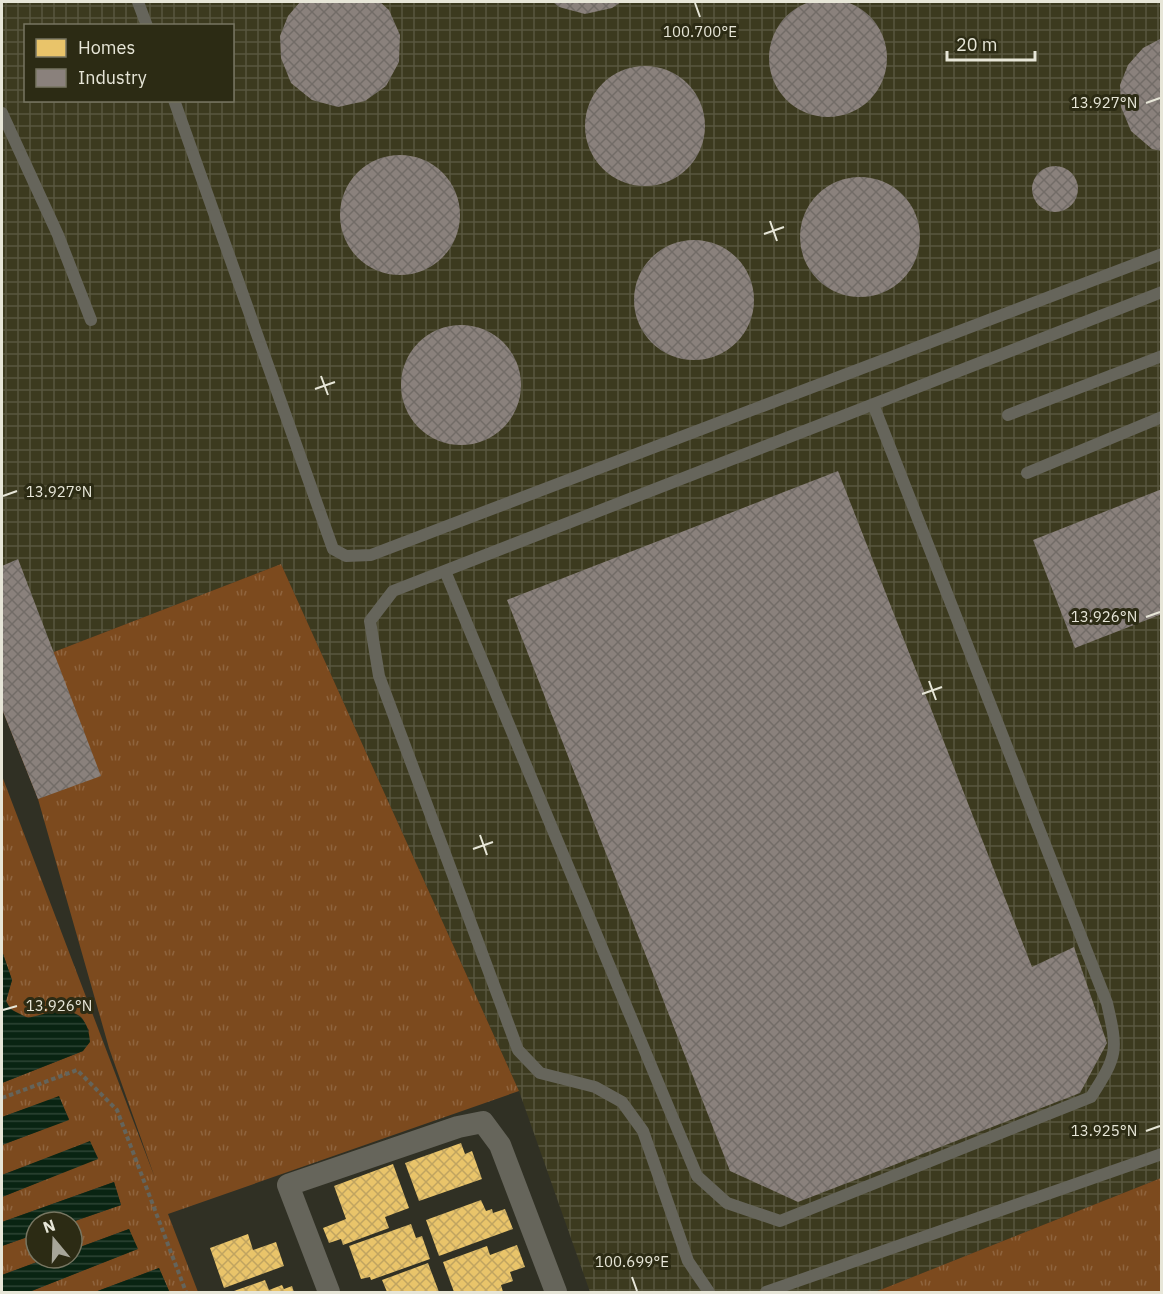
<svg xmlns="http://www.w3.org/2000/svg" width="1163" height="1294" font-family="'IBM Plex Sans',sans-serif">
<style>
.industrial{fill:url(#industrial-grid);fill-rule:evenodd}
.grass{fill:url(#grass-tufts)}
.water{fill:url(#water-rules)}
.homes{fill:url(#homes-cross-hatch)}
.industry{fill:url(#industry-cross-hatch)}
.lines{fill:none;stroke-linecap:round;stroke-linejoin:round}
.path{stroke:#64645b;stroke-width:4;stroke-dasharray:4.5 3;stroke-linecap:butt}
.service{stroke:#66655b;stroke-width:12}
.minor{stroke:#66655b;stroke-width:22}
.ticks{fill:none;stroke:#e7e6d8;stroke-width:2}
.ticks-label{font-size:15px;text-anchor:middle;fill:#e7e6d8;stroke:#2c2b14;stroke-width:6;stroke-linejoin:round;paint-order:stroke}
</style>
<defs>
<pattern id="industrial-grid" width="8" height="8" patternUnits="userSpaceOnUse" patternTransform="scale(1.5)"><rect width="8" height="8" fill="#3c3a1f"/><path d="M0 4h8M4 0v8" fill="none" stroke="#58563f"/></pattern>
<pattern id="grass-tufts" width="24" height="20" patternUnits="userSpaceOnUse" patternTransform="scale(1.5)"><rect width="24" height="20" fill="#7c4a1e"/><path d="M3 7l-1-3M5 7V3M7 7l1-3M15 17l-1-3M17 17v-4M19 17l1-3" fill="none" stroke="#8f643e"/></pattern>
<pattern id="water-rules" width="6" height="5" patternUnits="userSpaceOnUse" patternTransform="scale(1.5)"><rect width="6" height="5" fill="#092412"/><path d="M0 2.5h6" fill="none" stroke="#2d4434"/></pattern>
<pattern id="homes-cross-hatch" width="8" height="8" patternUnits="userSpaceOnUse" patternTransform="scale(1.5)"><rect width="8" height="8" fill="#e9c46a"/><path d="M0 0l8 8M0 8l8-8" fill="none" stroke="#c0a460"/></pattern>
<pattern id="industry-cross-hatch" width="8" height="8" patternUnits="userSpaceOnUse" patternTransform="scale(1.5)"><rect width="8" height="8" fill="#8a817c"/><path d="M0 0l8 8M0 8l8-8" fill="none" stroke="#726c67"/></pattern>
</defs>
<rect width="100%" height="100%" fill="#303024"/>
<path class="industrial" d="M2,2H1161V1178L875,1292H590L519,1091L281,564L2,672ZM26,26H232V100H26Z"/>
<path class="grass" d="M281,564L519,1091L168,1214L198,1292H164L169,1291L159,1268L95,1292H29L137,1249L129,1229L72,1250V1222L121,1205L114,1182L2,1222V1197L98,1158L90,1142L2,1175V1145L69,1119L59,1097L2,1117V1083L83,1051L89,1030C86,1026 84,1020 81,1017C62,1000 25,1037 6,1001L12,980L2,951V776L155,1178L109,1048L38,799L2,709V672Z
M1161,1178V1292H875Z
M36,1234V1258H48L2,1275V1246Z"/>
<path class="water" d="M2,951L12,980L6,1001L10,1009L28,1018C57,1010 87,1002 90,1042L83,1051L2,1083Z
M59,1096L69,1120L2,1145V1117Z
M90,1141L98,1159L2,1197V1175Z
M114,1182L121,1205L72,1222H36V1234L2,1246V1222Z
M129,1229L138,1249L29,1292H2V1275L48,1258H72V1250Z
M159,1268L169,1291L95,1292Z"/>
<path class="homes" d="M461,1143L465,1154L472,1151L482,1179L419,1201L405,1163Z
M393,1164L409,1208L385,1217L389,1228L343,1245L341,1239L329,1243L323,1228L346,1219L334,1186Z
M481,1200L486,1211L492,1209L493,1213L505,1209L513,1229L439,1256L426,1220Z
M411,1224L416,1238L422,1236L430,1259L371,1280L370,1277L361,1279L349,1246Z
M248,1234L253,1250L276,1242L284,1266L224,1288L210,1248Z
M517,1245L525,1267L510,1272L513,1281L501,1285L503,1292H454L443,1262L487,1246L490,1255Z
M428,1263L439,1292H387L382,1280Z
M265,1280L269,1290L282,1285L284,1289L292,1286L294,1292H231Z"/>
<path class="industry" d="M769 58a59 59 0 1 1 118 0a59 59 0 1 1-118 0Z
M300,2H380L389,10L400,35L399,62L386,86L365,101L338,107L312,100L291,83L281,58L280,36L288,16Z
M553,2H621L612,8L585,14L559,7Z
M1162,38V151L1152,149L1131,131L1121,107L1120,85L1128,65L1143,48Z
M585 126a60 60 0 1 1 120 0a60 60 0 1 1-120 0Z
M340 215a60 60 0 1 1 120 0a60 60 0 1 1-120 0Z
M1032 189a23 23 0 1 1 46 0a23 23 0 1 1-46 0Z
M800 237a60 60 0 1 1 120 0a60 60 0 1 1-120 0Z
M634 300a60 60 0 1 1 120 0a60 60 0 1 1-120 0Z
M401 385a60 60 0 1 1 120 0a60 60 0 1 1-120 0Z
M838,471L1032,967L1074,947L1107,1043L1080,1093L798,1202L730,1171L507,600Z
M1162,489V614L1075,648L1033,540Z
M18,559L101,776L38,799L2,709V566Z"/>
<g class="lines">
<path class="path" d="M2,1098L77,1070L117,1110L186,1292"/>
<path class="service" d="M138,2L147,26
M174,100L333,549L346,556L371,555L1162,254
M2,113L58,235L91,320
M1008,415L1162,356
M1027,473L1162,417
M445,571L697,1176L727,1203L780,1221L1091,1097C1118,1055 1118,1051 1107,1003L873,404
M709,1292L688,1261L643,1131L622,1102L595,1087L540,1073L518,1050L379,676L370,621L393,591L1162,292
M766,1292L1162,1154"/>
<path class="minor" d="M329,1292L288,1185L458,1127L483,1122L500,1145L556,1292"/>
</g>
<path class="ticks" d="M695,3L700,17M1146,103L1160,98M770,221L777,241M764,234L784,227M321,376L328,395M315,389L335,382M3,496L17,491M1146,617L1160,612M929,681L936,700M922,694L942,687M480,835L487,855M473,849L493,842M3,1010L17,1006M1146,1131L1160,1126M632,1277L637,1291"/>
<g class="ticks-label">
<text x="700" y="37">100.700°E</text>
<text x="1104" y="108">13.927°N</text>
<text x="59" y="497">13.927°N</text>
<text x="1104" y="622">13.926°N</text>
<text x="59" y="1011">13.926°N</text>
<text x="1104" y="1136">13.925°N</text>
<text x="632" y="1267">100.699°E</text>
</g>
<rect width="1163" height="1294" fill="none" stroke="#e7e6d8" stroke-width="6"/>
<rect x="24" y="24" width="210" height="78" fill="#2c2b14" stroke="#777662" stroke-width="1.5"/>
<rect x="36" y="39" width="30" height="18" fill="#e9c46a" stroke="#777662" stroke-width="1.5"/>
<text x="78" y="54" font-size="18" fill="#e7e6d8">Homes</text>
<rect x="36" y="69" width="30" height="18" fill="#8a817c" stroke="#777662" stroke-width="1.5"/>
<text x="78" y="84" font-size="18" fill="#e7e6d8">Industry</text>
<g transform="translate(54 1240) rotate(341)"><circle r="28" fill="#2c2b14" stroke="#777662" stroke-width="1.5"/>
<path d="M0-4.5L10 22L0 15L-10 22Z" fill="#a7a699"/>
<text y="-9" font-size="16" font-weight="bold" text-anchor="middle" fill="#e7e6d8">N</text>
</g>
<path d="M947 51v9h88v-9" fill="none" stroke="#e7e6d8" stroke-width="3"/>
<text x="956" y="51" font-size="18" fill="#e7e6d8" stroke="#2c2b14" stroke-width="4.5" paint-order="stroke">20 m</text>
</svg>
